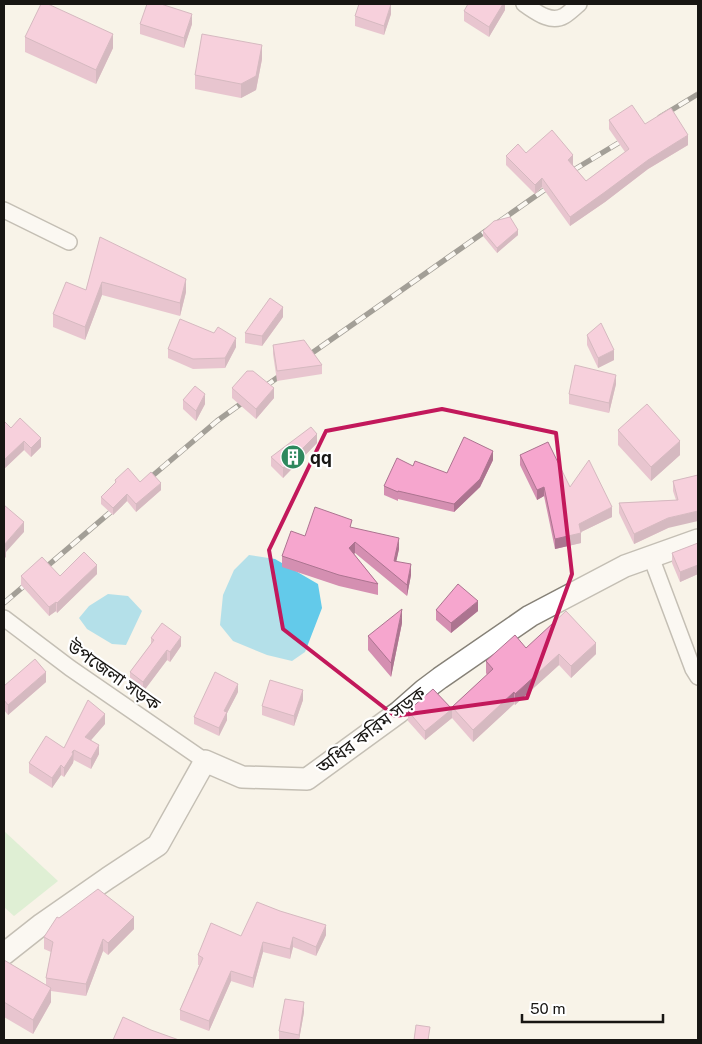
<svg xmlns="http://www.w3.org/2000/svg" width="702" height="1044" font-family="'Public Sans','Noto Sans Bengali',sans-serif">
<style>
.green{fill:#c0ebbd}
.water{fill:#63caea}
.lines{fill:none;stroke-linecap:round;stroke-linejoin:round}
.minor-casing{stroke:#868177;stroke-width:18}
.secondary-casing{stroke:#868177;stroke-width:24}
.minor{stroke:#fff;stroke-width:15}
.secondary{stroke:#fff;stroke-width:21}
.rail-casing{stroke:#3d3a36;stroke-width:5.5}
.rail{stroke:#fff;stroke-width:4;stroke-dasharray:11;stroke-linecap:butt}
.wall{fill:#d48fb1}
.shaded-wall{fill:#ac7490}
.building{fill:#f6a6ce;stroke:#ac7490}
.marked{fill:none;stroke:#c2185b;stroke-width:4;stroke-linejoin:round}
.labels{text-anchor:middle;dominant-baseline:central;stroke-width:4.5;stroke-linejoin:round;paint-order:stroke}
.poi-label{font-size:18px;font-weight:bold;fill:#181613;stroke:#fff;text-anchor:start}
.street-label{font-size:18px;fill:#181613;stroke:#fff}
</style>
<rect width="100%" height="100%" fill="#f8f3e8"/>
<path class="green" d="M4,831L58,881L14,916L4,907Z"/>
<path class="water" d="M249,555L275,559L318,584L322,608L305,652L292,661L267,655L233,641L220,625L223,595L234,570Z
M108,594L128,596L142,611L126,645L112,644L87,629L79,618L89,606Z"/>
<g class="lines">
<defs>
<path id="minor" d="M524,4C535,11 550,24 564,16C569,13 574,8 579,4
M4,210L69,242
M651,557L693,669L698,677
M4,618L70,668L205,761"/>
<path id="secondary" d="M4,954L42,924L108,878L158,845L205,761L242,777L307,779L399,712L424,690L440,678L530,616L625,566L698,540"/>
</defs>
<use href="#minor" class="minor-casing"/>
<use href="#secondary" class="secondary-casing"/>
<use href="#minor" class="minor"/>
<use href="#secondary" class="secondary"/>
<defs>
<path id="rail" d="M660,117L698,94
M302,360L567,174L630,136
M144,483L217,421L288,370
M4,603L120,504"/>
</defs>
<use href="#rail" class="rail-casing"/>
<use href="#rail" class="rail"/>
</g>
<path class="wall" d="M505,4V10L489,37L464,21V11Z
M391,14L384,35L355,26V16Z
M140,24H192L184,48L140,34Z
M25,37L113,48L96,84L25,52Z
M262,59L256,90L241,98L195,89V75Z
M609,120L645,124L688,145L648,169L605,202L570,226L542,187L535,194L506,165V156L526,153L573,165L586,181L625,152L609,129Z
M483,231L518,235L497,253L483,236Z
M100,237L186,292L180,316L102,295L85,340L53,327V314L86,290Z
M283,317L262,346L245,343V333Z
M587,335L614,360L598,368L587,345Z
M273,345L322,365V374L277,381L273,354Z
M236,347L225,368L193,369L168,358V349Z
M616,384L609,413L569,404V394Z
M232,388L274,398L256,419L232,398Z
M183,400L205,404L196,421L183,409Z
M4,421L11,428L41,447L31,457L24,450L4,469Z
M618,430L680,455L651,481L618,445Z
M317,443L283,478L271,466V457Z
M520,455L570,487L612,517L581,532V543L555,549L544,496L537,500L520,465Z
M493,460L480,487L454,512L398,499V501L384,495V486L413,466L447,473Z
M698,475L668,528L634,544L619,513V503L676,500L673,491V481Z
M115,480L140,482L161,490L136,512L127,501L113,515L101,504V497L115,483Z
M352,528L399,549L396,561L411,575L407,596L355,553L354,554L378,584V595L339,586L282,567V556L305,536Z
M698,543V574L680,582L672,563V553Z
M97,574L57,613L56,611L49,616L21,585V576H60Z
M436,610L478,611L451,633L436,620Z
M402,623L391,677L368,650V636Z
M151,638L181,646L170,662L167,660L143,692L130,682V672L151,644Z
M526,648L596,654L571,678L559,665L515,705L514,704L473,742L452,718L425,740L408,721V711L452,709V707L487,675L486,673V661Z
M46,682L8,715L4,710V686Z
M238,692L227,713V720L219,736L194,724V717Z
M303,700L294,726L262,715V706Z
M105,724L91,740L99,754L91,769L74,760L73,763L64,777L61,775L52,788L29,773V763L64,748Z
M59,918L134,929L108,955L103,951L86,996L51,991V1002L33,1034L4,1017V960L46,985V978L51,952L44,949V937Z
M326,935L316,956L293,947L290,959L263,952L253,988L231,981L209,1031L180,1020V1010L199,965H198V955L241,936Z
M304,1012L299,1040H279V1031Z"/>
<path class="shaded-wall" d="M391,4V14L384,35V26Z
M503,4H505V10L489,37V27Z
M192,14V24L184,48V38Z
M113,34V48L96,84V70Z
M262,45V59L256,90L241,98V84Z
M688,135V145L648,169L605,202L570,226V217L648,160Z
M573,155V165L568,169V160Z
M542,178V187L535,194V185Z
M518,230V235L497,253V248Z
M186,279V292L180,316V303Z
M102,282V295L85,340V327Z
M283,307V317L262,346V336Z
M236,338V347L225,368V358Z
M614,350V360L598,368V358Z
M616,375V384L609,413V403Z
M274,388V398L256,419V409Z
M205,394V404L196,421V411Z
M317,434V443L283,478V468Z
M41,438V447L31,457V448Z
M24,441V450L4,469V460Z
M680,441V455L651,481V467Z
M493,451V460L480,487L454,512V504Z
M161,483V490L136,512V504Z
M544,487V496L537,500V490Z
M127,494V501L113,515V508Z
M612,507V517L579,533V524Z
M698,511V521L668,528L634,544V534L668,518Z
M24,522V532L6,552V557L4,559V545Z
M581,533V543L555,549V539Z
M399,538V549L394,572V561Z
M355,542V553L349,559V548Z
M411,564V575L407,596V585Z
M97,565V574L57,613V603Z
M698,565V574L680,582V572Z
M478,601V611L451,633V623Z
M56,602V611L49,616V607Z
M402,609V623L391,677V663Z
M181,637V646L170,662V652Z
M596,643V654L571,678V666Z
M167,650V660L143,692V682Z
M559,654V665L515,705V694Z
M46,672V682L8,715V705Z
M238,684V692L227,713V720L219,736V728L224,711Z
M303,690V700L294,726V716Z
M514,692V704L473,742V730Z
M452,709V718L425,740V731Z
M105,714V724L85,747V737Z
M99,745V754L91,769V759Z
M74,750L73,763L64,777V768L72,752Z
M61,765V775L52,788V778Z
M134,917V929L108,955V943Z
M326,925V935L316,956V947Z
M293,937V947L290,959V949Z
M103,939V951L86,996V984Z
M263,942V952L253,988V978Z
M231,971V981L209,1031V1021Z
M51,988V1002L33,1034V1020Z
M304,1002V1012L299,1040V1035Z"/>
<path class="building" d="M41,4H48L113,34L96,70L25,37Z
M147,4H161L192,14L184,38L140,24Z
M359,4H391L384,26L355,16Z
M468,4H503L489,27L464,11Z
M202,34L262,45L256,76L241,84L195,75Z
M632,105L645,124L671,108L688,135L648,160L605,192L570,217L542,178L535,185L506,156L518,144L526,153L552,130L573,155L568,160L586,181L629,149L609,120Z
M510,217L518,230L497,248L483,231L494,221Z
M100,237L186,279L180,303L102,282L85,327L53,314L66,282L86,290Z
M270,298L283,307L262,336L245,333Z
M180,319L214,333L218,327L236,338L225,358L193,359L168,349Z
M601,323L614,350L598,358L587,335Z
M304,340L322,365L277,371L273,345Z
M575,365L616,375L609,403L569,394Z
M247,371H253L274,388L256,409L232,388Z
M195,386L205,394L196,411L183,400Z
M647,404L680,441L651,467L618,430Z
M20,418L41,438L31,448L24,441L4,460V421L11,428Z
M311,427L317,434L283,468L271,457Z
M464,437L493,451L480,479L454,504L398,491V492L384,486L397,458L413,466L415,461L447,473Z
M548,442L570,487L589,460L612,507L579,524L581,533L555,539L544,487L537,490L520,455Z
M128,468L140,482L151,472L161,483L136,504L127,494L113,508L101,497L116,482L115,480Z
M698,475V511L668,518L634,534L619,503L678,500L673,481Z
M4,505L24,522L4,545L6,547L4,550Z
M315,507L352,520L350,527L399,538L394,561L411,564L407,585L355,542L349,548L378,584L339,575L282,556L291,531L305,536Z
M698,543V565L680,572L672,553Z
M84,552L97,565L57,603L56,602L49,607L21,576L42,557L60,576Z
M458,584L478,601L451,623L436,610Z
M402,609L391,663L368,636Z
M566,611L596,643L571,666L559,654L515,694L514,692L473,730L452,707L493,669L486,661L515,635L526,648Z
M162,623L181,637L170,652L167,650L143,682L130,672L154,640L151,638Z
M35,659L46,672L8,705L4,700V686Z
M215,672L238,684L224,711L227,712L219,728L194,717Z
M270,680L303,690L294,716L262,706Z
M433,689L452,709L425,731L408,711Z
M88,700L105,714L85,737L99,745L91,759L74,750L72,752L73,754L64,768L61,765L52,778L29,763L46,736L64,748Z
M98,889L134,917L108,943L103,939L86,984L46,978L53,942L44,937L57,917L59,918Z
M257,902L280,911L326,925L316,947L293,937L290,949L263,942L253,978L231,971L209,1021L180,1010L203,958L198,955L211,923L241,936Z
M4,960L51,988L33,1020L4,1002Z
M285,999L304,1002L299,1035L279,1031Z
M123,1017L151,1030L179,1040H113Z
M416,1025L430,1027L428,1040H414Z"/>
<path d="M0 0H702V1044H0ZM442,409L556,433L572,574L527,698L395,716L283,629L269,550L326,431Z" fill="#f8f3e8" fill-opacity=".55" fill-rule="evenodd"/>
<path class="marked" d="M442,409L556,433L572,574L527,698L395,716L283,629L269,550L326,431Z"/>
<defs>
<symbol id="building-disc" viewBox="-11 -11 22 22"><circle r="9.5" fill="#2e885e" stroke="#fff"/><path d="M-4-6H4V6H1V3H-1V6H-4ZM-2.5-4.3h1.7v1.8h-1.7ZM.8-4.3h1.7v1.8H.8ZM-2.5-1h1.7V.8h-1.7ZM.8-1h1.7V.8H.8Z" fill="#fff"/></symbol>
</defs>
<g fill-rule="evenodd">
<use href="#building-disc" x="279" y="443" width="28" height="28"/>
</g>
<g class="labels">
<g class="poi-label">
<text x="310" y="457">qq</text>
</g>
<g class="street-label">
<text transform="translate(114 675) rotate(35)">উপজেলা সড়ক</text>
<text transform="translate(371 730) rotate(-37)">অধির করিম সড়ক</text>
</g>
</g>
<rect width="702" height="1044" fill="none" stroke="#181613" stroke-width="10"/>
<path d="M522 1014v8h141v-8" fill="none" stroke="#181613" stroke-width="2.5"/>
<text x="530" y="1014" font-size="15" fill="#181613" stroke="#ffffff" stroke-width="4" paint-order="stroke">50 m</text>
</svg>
